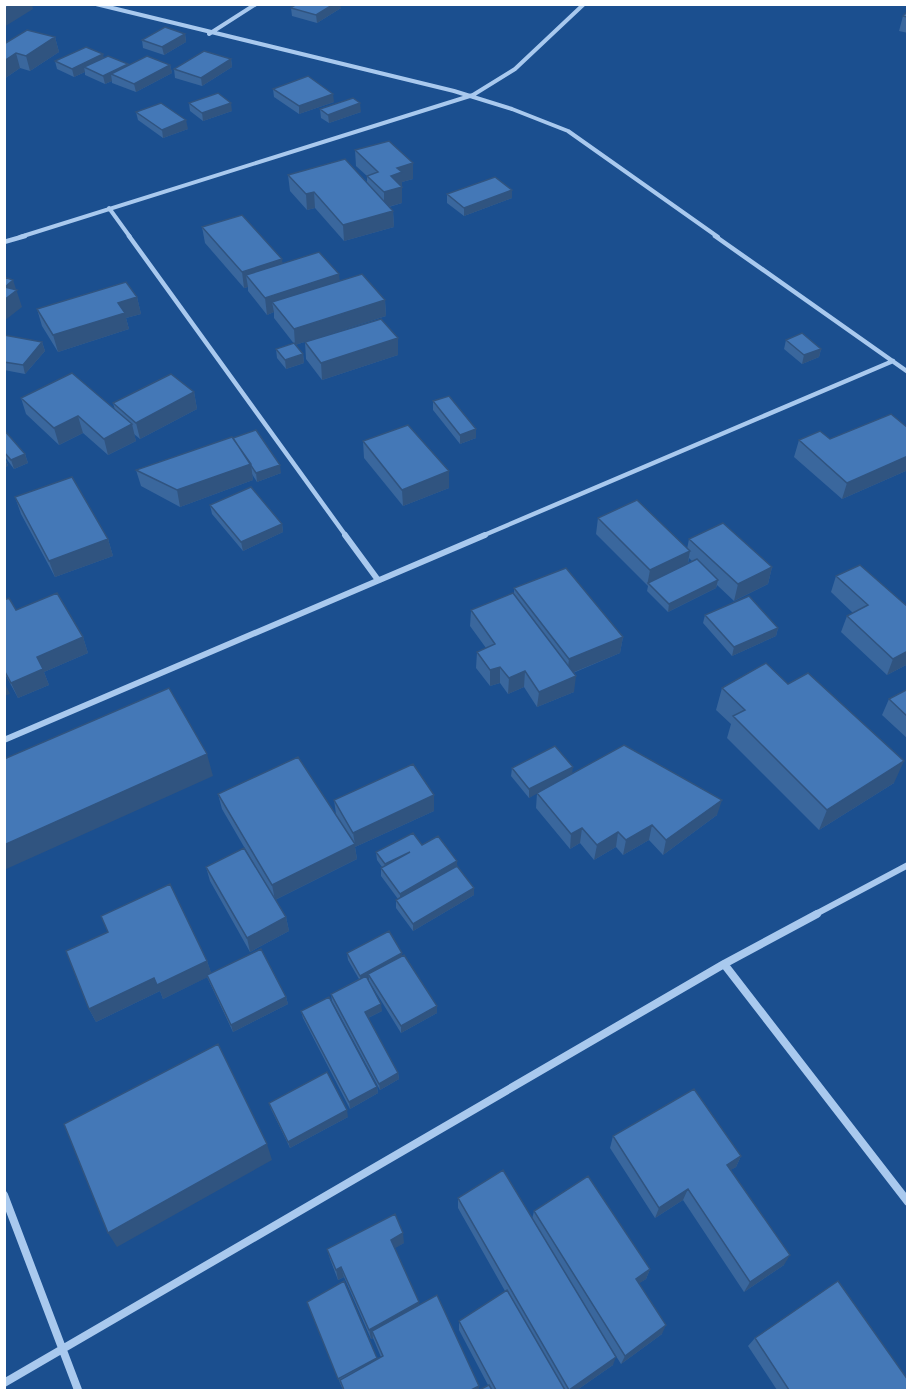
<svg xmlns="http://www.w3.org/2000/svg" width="912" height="1395" font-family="Arial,sans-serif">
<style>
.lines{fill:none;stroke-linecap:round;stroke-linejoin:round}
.minor-far3{stroke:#a9c9ee;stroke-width:4}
.minor-far2{stroke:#a9c9ee;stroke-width:4.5}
.minor-far1{stroke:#a9c9ee;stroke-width:6}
.minor{stroke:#a9c9ee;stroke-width:8}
.wall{fill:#3a679d;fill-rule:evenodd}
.shaded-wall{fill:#305480}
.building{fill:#4478b7;stroke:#305480;stroke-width:1.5}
</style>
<rect width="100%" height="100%" fill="#1b4f8f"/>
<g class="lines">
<path class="minor-far3" d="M96,4L454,91L512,109L568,131L718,237
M209,34L256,4
M109,208L130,237
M20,237L473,95L515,69L584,4"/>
<path class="minor-far2" d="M129,236L346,536
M715,236L908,372
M4,242L25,236
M482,536L893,361"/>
<path class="minor-far1" d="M345,535L378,580
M4,740L485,535
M814,915L908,865"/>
<path class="minor" d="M724,964L908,1202
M4,1195L78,1390
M4,1383L724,964L817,914"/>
</g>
<path class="wall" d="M291,8H341L317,23L292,16Z
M908,11V33L899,31L903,16Z
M185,34L186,42L164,55L143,48L142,40Z
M55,37L59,52L30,71L20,68L4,79V44Z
M104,58L128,64V66L170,65L172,73L136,92L112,83V81L105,84L85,75V72L74,77L57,69L55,61Z
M231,59L232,67L202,86L175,78L174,69Z
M273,89L334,102L299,114L274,97Z
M189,103L232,111L203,121L190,111Z
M320,109L361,112L329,123L321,118Z
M136,112L188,129L163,138L138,120Z
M355,150L413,163V179L402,182V203L389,207L393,211L394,227L344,241L315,208L307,210L290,191L288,175L367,183V176L356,166Z
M447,194L512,198L464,216L447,203Z
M202,227L283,263L340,281L385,300L386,316L295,345L274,318V312L267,315L248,291V287L244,288L205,243Z
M137,297L141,314L126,318L129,329L58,352L42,326L37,309Z
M4,335L42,342L45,351L25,374L4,370Z
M398,338V355L322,380L306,359L305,342Z
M786,340L821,349L819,357L802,364L784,349Z
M276,349L303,354L304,363L286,369L277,358Z
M194,392L197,409L140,439L134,434L136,441L108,455L83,433L59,445L26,414L21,398L115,410L113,403Z
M433,401L476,438L460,444L433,410Z
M908,428V470L842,499L794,457L799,440L830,439Z
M4,430L25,454L28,463L14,469L5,457L8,466L4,467Z
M232,437L281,473L257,482L252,474L253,480L180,507L141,486L136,470Z
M363,441L449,471V488L403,506L364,458Z
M15,497L108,539L113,556L55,577L21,514Z
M210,505L282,524L283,532L243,551L212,514Z
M598,518L687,549L689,539L772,567L768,584L734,601L717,585L716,588L668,612L647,591L648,586L596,534ZM689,558L692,561L688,564Z
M836,576L908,607V664L887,675L841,632L847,616L853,613L831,592Z
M514,588L623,637L620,653L573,673L574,692L537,707L524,687L508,694L500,683L490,686L476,668L477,652L486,648L470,626L471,610L514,594Z
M4,600L16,610L83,637L88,653L44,672L49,685L18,698L4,672Z
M705,615L778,628L776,636L732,656L703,623Z
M788,684L894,783L819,830L727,738L731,724L716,710L722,688Z
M908,689V739L882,715L889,699Z
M512,768L572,774L717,815L663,855L649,840L623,855L616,847L594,860L580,843L570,849L536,808L537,793L538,792L529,798L511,776Z
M218,794L336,814L334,800L434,795V811L355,847L357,859L275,900L286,917L289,931L250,952L210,881L206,867L254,864L222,809Z
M422,845L457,866L474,888V895L413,931L396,908V900L398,899L381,876V868L382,867L377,860L376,852Z
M347,953H402V956L437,1006V1013L401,1033L369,981V978L367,979L382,1011L368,1018L398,1073L399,1079L380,1090L332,1001L331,994L359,979L348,960Z
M207,961L211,973L286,997L288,1004L233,1032L207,977L163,999L160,991L96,1022L89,1009Z
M301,1011L377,1087L378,1093L350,1109L303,1018Z
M269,1103L348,1117L290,1148L271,1109Z
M613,1136L741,1156L736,1167L730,1170L784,1265L744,1292L683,1200L655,1218L610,1148Z
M458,1198L532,1219L534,1211L650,1269L646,1279L639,1283L662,1334L621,1364L597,1326L613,1365L577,1390H479L488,1385L459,1330V1321L505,1291L458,1208Z
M404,1243L394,1248L419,1305L479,1386V1390H343L340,1383L307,1302L377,1359L381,1357L373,1338L371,1339L344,1277L338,1280L330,1259L327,1249Z
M755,1338L908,1390H777L748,1346Z"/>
<path class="shaded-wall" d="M12,4H32L33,9L4,27V9Z
M334,4H340L341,8L317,23L316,15Z
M185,34L186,42L164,55L162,47Z
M55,37L59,52L30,71L26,56Z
M16,53L20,68L4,79V61Z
M103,54L105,63L84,67L85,72L74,77L72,69Z
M231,59L232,67L202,86L201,78Z
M128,64L129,72L111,74L112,81L105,84L103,76Z
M170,65L172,73L136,92L134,84Z
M333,94L334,102L299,114V106Z
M231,103L232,111L203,121L202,113Z
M360,103L361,112L329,123L328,115Z
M186,120L188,129L163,138L162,130Z
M413,163V179L402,182V203L384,208V192L391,176L397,168Z
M512,190V198L464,216V208Z
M314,192L315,208L307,210L306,194Z
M393,211L394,227L344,241L343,225Z
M282,259L284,275H246L248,287L244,288L242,272Z
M339,274L341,290L272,302L274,312L267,315L265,298Z
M13,280L22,307L4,321L5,287Z
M137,297L141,314L126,318L129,329L58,352L53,335L118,303Z
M385,300L386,316L295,345L294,329Z
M398,338V355L322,380L321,363Z
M42,342L45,351L25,374L23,365Z
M821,349L819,357L802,364L804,355Z
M303,354L304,363L286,369L285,360Z
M194,392L197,409L140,439L136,423Z
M78,416L83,433L59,445L54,428Z
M132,424L136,441L108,455L104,439Z
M476,429V438L460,444V435Z
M25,454L28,463L14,469L11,460Z
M908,456V470L842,499L847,483Z
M4,457L8,466L4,467Z
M251,464L253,480L180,507L177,490Z
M280,465L281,473L257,482L256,473Z
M449,471V488L403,506L402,490Z
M282,524L283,532L243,551L241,542Z
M108,539L113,556L55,577L49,561Z
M690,551L687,568L648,583L647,586L650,570Z
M772,567L768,584L734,601L738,584Z
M718,580L716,588L668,612L669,604Z
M778,628L776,636L732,656L734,647Z
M83,637L88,653L44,672L49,685L18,698L11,683L37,657Z
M623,637L620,653L567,675L569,659Z
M908,651V664L887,675L893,659Z
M500,667V683L490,686V670Z
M525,671L524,687L508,694L509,678Z
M576,676L574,692L537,707L539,692Z
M4,681L10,694L4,696Z
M207,754L213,776L4,870V845Z
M904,761L894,783L819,830L827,810Z
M573,767L572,775L529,798V789Z
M434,795V811L355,847L357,859L275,900L272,885L355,844L353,833Z
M722,800L717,815L663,855L666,840Z
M652,825L649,840L623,855L626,840Z
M582,828L580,843L570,849L571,834Z
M618,832L616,847L594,860L597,845Z
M457,861V869L400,902V894Z
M474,888V895L413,931V924Z
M286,917L289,931L250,952L247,938Z
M402,953V960L368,974L369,978L361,983L360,976Z
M207,961L212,975L163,999L160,991L96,1022L89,1009L154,978Z
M286,997L288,1004L233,1032L231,1025Z
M381,1004L382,1011L366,1019L365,1012Z
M437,1006V1013L401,1033V1026Z
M398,1073L399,1079L380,1090L379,1084Z
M377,1087L378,1093L350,1109L349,1102Z
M347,1110L348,1117L290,1148L288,1142Z
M267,1144L272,1160L117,1247L108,1233Z
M741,1156L736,1167L721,1176L727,1165Z
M688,1189L683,1200L655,1218L659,1208Z
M403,1233L404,1243L392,1250L391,1240Z
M790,1255L784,1265L744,1292L750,1282Z
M341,1267L344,1277L338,1280L336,1270Z
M650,1269L646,1279L632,1288L636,1279Z
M419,1302L420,1311L372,1331L373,1338L371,1339L369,1330Z
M666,1325L662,1334L621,1364L625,1356Z
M616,1357L613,1365L577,1390H569Z
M479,1386V1390H471Z"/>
<path class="building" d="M4,4H12L4,9Z
M297,4H334L316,15L291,8Z
M908,11V17L903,16Z
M165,27L185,34L162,47L142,40Z
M27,30L55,37L26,56L16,53L4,61V44Z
M86,47L103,54L72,69L55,61Z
M204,51L231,59L201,78L174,69Z
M108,56L128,64L103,76L84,67Z
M147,56L170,65L134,84L111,74Z
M308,76L333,94L299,106L273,89Z
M218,93L231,103L202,113L189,103Z
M353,98L360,103L328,115L320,109Z
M161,103L186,120L162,130L136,112Z
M389,141L413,163L397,168L402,172L391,176L402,187L384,192L367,176L378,172L355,150Z
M345,159L393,211L343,225L314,192L306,194L288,175Z
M495,177L512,190L464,208L447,194Z
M242,215L282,259L242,272L202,227Z
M319,252L339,274L265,298L246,275Z
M362,274L385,300L294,329L272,302Z
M4,277L13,280L5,287L17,290L4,300Z
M126,282L137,297L118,303L125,313L53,335L37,309Z
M381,319L398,338L321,363L305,342Z
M802,333L821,349L804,355L786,340Z
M4,335L42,342L23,365L4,362Z
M294,343L303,354L285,360L276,349Z
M72,373L132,424L104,439L78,416L54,428L21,398Z
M171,374L194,392L136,423L113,403Z
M449,396L476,429L460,435L433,401Z
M891,414L908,428V456L847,483L799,440L820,431L830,439Z
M408,425L449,471L402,490L363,441Z
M4,430L25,454L11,460L4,452Z
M256,430L280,465L256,473L233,438Z
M232,437L251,464L177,490L136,470Z
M72,477L108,539L49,561L15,497Z
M251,487L282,524L241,542L210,505Z
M637,500L690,551L650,570L598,518Z
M723,523L772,567L738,584L689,539Z
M697,559L718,580L669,604L648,583Z
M860,565L908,607V651L893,659L847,616L868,605L836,576Z
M566,568L623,637L569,659L514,588Z
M57,593L83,637L37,657L43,669L11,683L4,670V600L9,598L16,610Z
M513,593L576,676L539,692L525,671L509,678L500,667L490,670L477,652L495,644L471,610Z
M749,596L778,628L734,647L705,615Z
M766,663L788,684L808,673L904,761L827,810L733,716L745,710L722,688Z
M169,688L207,754L4,845V759Z
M908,689V717L889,699Z
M624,745L722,800L666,840L652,825L626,840L618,832L597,845L582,828L571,834L537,793Z
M555,746L573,767L529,789L512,768Z
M298,757L355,844L272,885L218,794Z
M413,764L434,795L353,833L334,800Z
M413,833L422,845L438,836L457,861L400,894L381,868L410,852L385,864L376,852Z
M244,848L286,917L247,938L206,867Z
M457,866L474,888L413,924L396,900Z
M170,884L207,961L157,985L154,978L89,1009L66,951L108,932L101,916Z
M389,931L402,953L360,976L347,953Z
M261,949L286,997L231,1025L207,975Z
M404,955L437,1006L401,1026L368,974Z
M366,976L381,1004L365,1012L398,1073L379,1084L331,994Z
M329,997L377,1087L349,1102L301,1011Z
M218,1044L267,1144L108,1233L64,1124Z
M327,1072L347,1110L288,1142L269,1103Z
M694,1089L741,1156L727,1165L790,1255L750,1282L688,1189L659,1208L613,1136Z
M503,1170L616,1357L569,1390L458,1198Z
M588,1176L650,1269L636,1279L666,1325L625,1356L534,1211Z
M395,1214L403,1233L391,1240L419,1302L369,1330L341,1267L336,1270L327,1249Z
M344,1281L377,1358L338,1379L307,1302Z
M838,1281L908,1380V1390H789L755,1338Z
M507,1290L565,1390H496L459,1321Z
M437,1295L479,1386L471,1390H344L340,1380L383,1356L372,1331Z
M489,1385L492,1390H479Z"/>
<rect width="912" height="1395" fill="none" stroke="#ffffff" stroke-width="12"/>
</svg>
